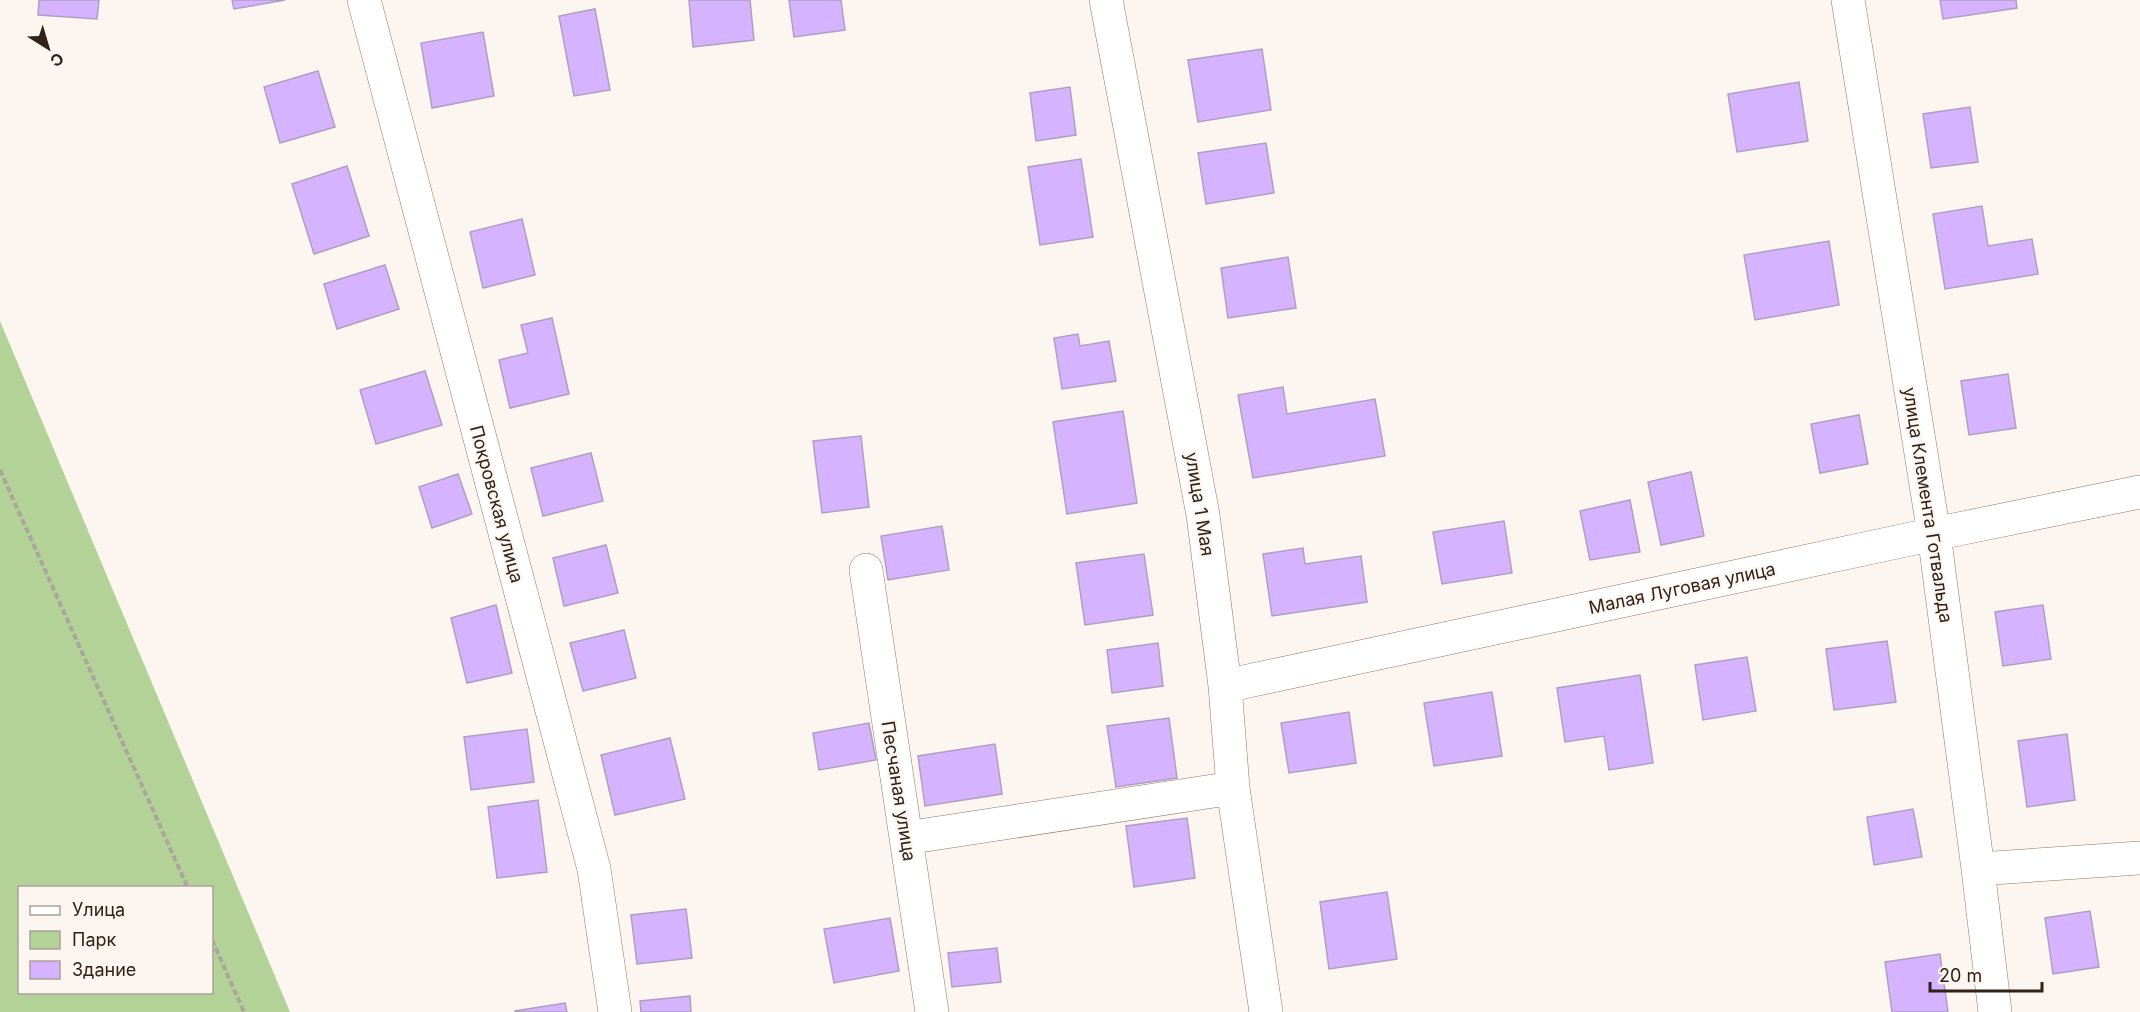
<svg xmlns="http://www.w3.org/2000/svg" width="2140" height="1012" font-family="Inter,sans-serif">
<style>
.green{fill:#b3d297;fill-rule:evenodd}
.building{fill:#d6b3ff;stroke:#ae9fc0;stroke-width:1.5}
.lines{fill:none;stroke-linecap:round;stroke-linejoin:round}
.minor-casing{stroke:#947760;stroke-width:34}
.path{stroke:#ada49d;stroke-width:4;stroke-dasharray:6 3;stroke-linecap:butt}
.minor{stroke:#fff;stroke-width:33}
.labels{text-anchor:middle;dominant-baseline:central;stroke-width:4.5;stroke-linejoin:round;paint-order:stroke}
.street-label{font-size:18px;fill:#2f2319;stroke:#fcf5f0}
</style>
<rect width="100%" height="100%" fill="#fcf5f0"/>
<path class="green" d="M0,321L290,1012H0ZM20,888H212V992H20Z"/>
<path class="building" d="M39,0H99L97,19L38,15Z
M232,0H285L234,9Z
M689,0H750L754,40L693,47Z
M789,0H841L845,30L794,37Z
M1940,0H2016L2017,8L1943,19Z
M595,9L610,90L574,96L559,16Z
M483,32L494,96L432,108L421,43Z
M1262,49L1271,110L1198,122L1188,60Z
M318,71L335,127L280,143L264,87Z
M1799,82L1808,141L1737,152L1728,94Z
M1070,87L1076,135L1036,141L1030,93Z
M1970,107L1978,162L1931,168L1923,114Z
M1266,143L1274,193L1206,204L1198,153Z
M1081,159L1093,237L1040,245L1028,167Z
M347,166L369,236L314,254L292,184Z
M1982,206L1988,246L2032,239L2038,274L1945,289L1933,214Z
M522,219L535,275L483,288L470,232Z
M1829,241L1839,305L1755,320L1744,255Z
M1288,257L1296,308L1228,318L1221,268Z
M385,265L399,309L337,329L324,284Z
M552,318L569,394L510,408L499,360L528,353L521,325Z
M1078,334L1080,346L1109,341L1116,381L1062,389L1054,338Z
M425,371L442,425L376,444L360,390Z
M2008,374L2016,428L1969,435L1961,381Z
M1283,387L1287,414L1375,399L1385,456L1253,478L1238,395Z
M1123,411L1137,503L1067,514L1053,422Z
M1859,415L1868,464L1820,473L1811,424Z
M861,436L869,507L822,513L813,441Z
M591,453L603,501L543,516L531,468Z
M1691,472L1704,536L1661,545L1648,482Z
M458,474L472,514L432,528L419,487Z
M1630,500L1640,552L1590,560L1580,511Z
M1504,521L1512,573L1442,584L1433,532Z
M942,526L949,570L888,580L881,536Z
M606,545L618,593L564,606L553,558Z
M1303,548L1305,564L1361,556L1367,602L1272,616L1263,554Z
M1144,554L1153,615L1085,625L1076,563Z
M496,605L512,673L467,683L451,618Z
M2043,605L2051,659L2003,666L1995,612Z
M624,630L636,678L583,691L570,643Z
M1887,641L1896,702L1834,710L1826,649Z
M1158,643L1163,686L1112,693L1107,650Z
M1747,657L1756,711L1703,720L1695,665Z
M1640,675L1653,763L1609,770L1604,736L1565,742L1557,688Z
M1492,692L1502,756L1434,766L1424,703Z
M1349,712L1356,763L1289,773L1281,723Z
M1169,718L1177,778L1116,787L1107,726Z
M869,723L876,760L819,770L813,733Z
M527,729L534,782L471,790L464,737Z
M2067,734L2075,800L2027,807L2018,741Z
M670,738L685,799L615,815L601,755Z
M995,744L1002,794L925,806L918,756Z
M538,800L547,872L497,878L488,807Z
M1913,809L1922,857L1874,865L1867,817Z
M1187,818L1195,878L1134,887L1126,826Z
M1387,892L1397,959L1329,969L1320,902Z
M686,909L692,958L637,964L631,915Z
M2090,911L2099,967L2053,974L2045,918Z
M890,918L899,971L834,983L824,929Z
M997,948L1001,982L952,987L948,953Z
M1940,954L1948,1012H1892L1885,962Z
M690,996L691,1012H641L640,1001Z
M565,1003L567,1012H515V1011Z"/>
<g class="lines">
<defs>
<path id="minor" d="M364,0L594,869L615,1012
M1106,0L1203,515L1225,686L1233,788L1266,1012
M1848,0L1934,534L1978,869L1995,1012
M866,570L932,1012
M1225,686L1934,534L2140,492
M906,838L1233,788
M1978,869L2140,858"/>
</defs>
<use href="#minor" class="minor-casing"/>
<path class="path" d="M0,470L188,888
M212,940L244,1012"/>
<use href="#minor" class="minor"/>
</g>
<g class="labels">
<g class="street-label">
<text transform="translate(497 504) rotate(75)">Покровская улица</text>
<text transform="translate(1200 504) rotate(81)">улица 1 Мая</text>
<text transform="translate(1928 505) rotate(81)">улица Клемента Готвальда</text>
<text transform="translate(1682 588) rotate(-12)">Малая Луговая улица</text>
<text transform="translate(899 791) rotate(81)">Песчаная улица</text>
</g>
</g>
<rect x="18" y="886" width="195" height="108" fill="#fcf5f0" stroke="#aaa19a" stroke-width="1.5"/>
<rect x="30" y="906" width="30" height="9" fill="#ffffff" stroke="#aaa19a" stroke-width="1.5"/>
<text x="72" y="916" font-size="18" fill="#2f2319">Улица</text>
<rect x="30" y="931" width="30" height="18" fill="#b3d297" stroke="#aaa19a" stroke-width="1.5"/>
<text x="72" y="946" font-size="18" fill="#2f2319">Парк</text>
<rect x="30" y="961" width="30" height="18" fill="#d6b3ff" stroke="#aaa19a" stroke-width="1.5"/>
<text x="72" y="976" font-size="18" fill="#2f2319">Здание</text>
<g transform="translate(48 48) rotate(143)" stroke="#fcf5f0" stroke-width="4.5" paint-order="stroke">
<path d="M0-4.5L10 22L0 15L-10 22Z" fill="#2f2319"/>
<text y="-9" font-size="16" font-weight="bold" text-anchor="middle" fill="#2f2319">С</text>
</g>
<path d="M1930 982v9h112v-9" fill="none" stroke="#2f2319" stroke-width="3"/>
<text x="1939" y="982" font-size="18" fill="#2f2319" stroke="#fcf5f0" stroke-width="4.5" paint-order="stroke">20 m</text>
</svg>
